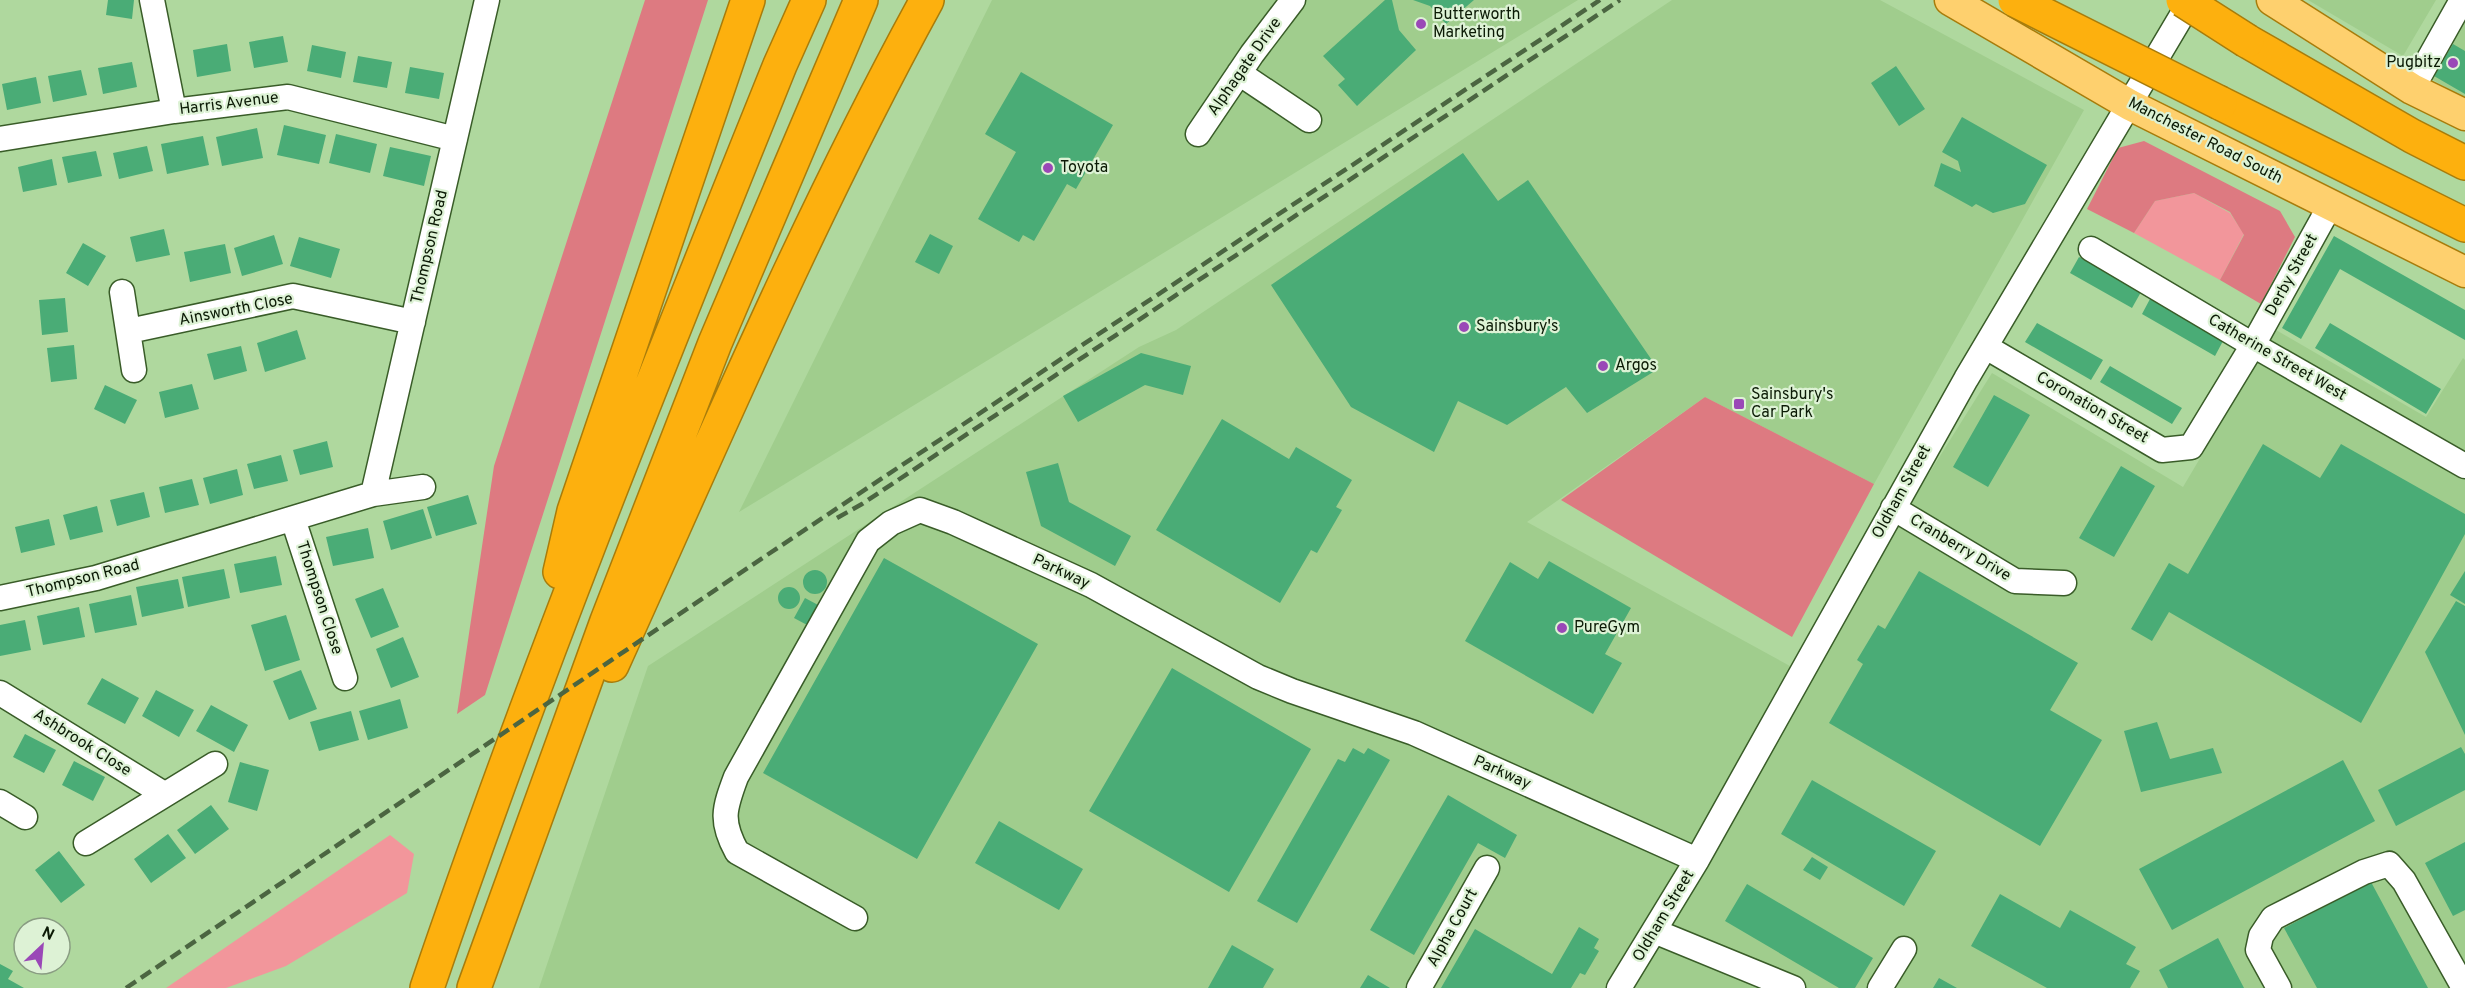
<svg xmlns="http://www.w3.org/2000/svg" width="2465" height="988" font-family="Overpass,sans-serif">
<style>
.built{fill:#a0cd8d}
.green{fill:#f2969b}
.forest{fill:#dd7a81}
.building{fill:#4aac76}
.lines{fill:none;stroke-linecap:round;stroke-linejoin:round}
.minor-casing{stroke:#395c28;stroke-width:27}
.major-casing{stroke:#a87c0b;stroke-width:33}
.highway-casing{stroke:#a87c0b;stroke-width:36}
.minor{stroke:#fff;stroke-width:24}
.major{stroke:#fed06e;stroke-width:30}
.highway{stroke:#fdb00e;stroke-width:33}
.rail{stroke:#4b6541;stroke-width:4.5;stroke-dasharray:12 6;stroke-linecap:butt}
.highway-bridge-casing{stroke:#a87c0b;stroke-width:36;stroke-linecap:butt}
.highway-bridge{stroke:#fdb00e;stroke-width:33}
.poi-dot{fill:#9a48b7;stroke:#ddf2d5;stroke-width:2}
.labels{text-anchor:middle;dominant-baseline:central;stroke-width:4.5;stroke-linejoin:round;paint-order:stroke}
.poi-label{font-size:16px;fill:#0b1a05;stroke:#ddf2d5;text-anchor:start}
.street-label{font-size:16px;fill:#0b1a05;stroke:#ddf2d5}
</style>
<rect width="100%" height="100%" fill="#afd89e"/>
<path class="built" d="M992,0H1578L739,512Z
M1672,0H1880L2084,110L1874,484L1705,397L1527,522L1810,677L1895,528L1992,373L2183,487L2276,330L2426,417L2463,358L2465,360V988H539L648,666L1139,347L1176,330Z
M2308,0H2436L2403,56Z
M2465,13V98L2426,76Z"/>
<path class="green" d="M2194,193L2230,213L2244,234L2220,280L2134,233L2155,201Z
M390,835L414,854L407,893L286,966L226,988H166Z"/>
<path class="forest" d="M645,0H708L485,695L457,714L494,466Z
M2144,141L2280,211L2295,237L2261,304L2220,280L2244,235L2230,212L2194,193L2155,201L2134,233L2087,209L2118,148Z
M1705,397L1874,484L1792,637L1561,500Z"/>
<path class="building" d="M108,0H134L132,19L106,15Z
M1385,0H1392L1399,30L1416,50L1357,106L1338,85L1345,79L1323,56Z
M1413,0H1474L1446,24L1430,6Z
M283,36L288,62L254,68L249,42Z
M227,44L231,71L197,77L193,50Z
M2453,44L2465,51V94L2434,76Z
M312,45L346,52L341,78L307,71Z
M358,56L392,62L387,88L353,82Z
M132,62L137,87L103,94L98,68Z
M1896,66L1925,109L1899,126L1871,83Z
M410,67L444,73L439,99L405,93Z
M81,70L87,95L53,102L48,76Z
M1021,72L1113,125L1076,189L1067,184L1034,241L1023,235L1019,242L978,219L1016,152L985,134Z
M36,77L41,103L7,110L2,84Z
M1962,117L2047,165L2025,204L1993,213L1976,204L1972,207L1934,186L1941,163L1961,172L1958,161L1942,152Z
M284,125L326,135L319,164L277,155Z
M257,128L263,158L222,166L216,137Z
M336,134L377,144L370,173L329,163Z
M203,136L209,165L167,174L161,144Z
M147,146L153,171L119,179L113,153Z
M390,147L431,156L424,186L383,176Z
M96,151L102,176L68,183L62,157Z
M1463,153L1498,201L1528,180L1658,369L1587,413L1566,387L1507,425L1458,401L1434,452L1351,407L1271,285Z
M52,159L57,185L23,192L18,167Z
M164,229L170,255L136,262L130,237Z
M930,234L953,246L939,274L915,262Z
M274,235L283,264L242,276L234,248Z
M2334,236L2465,310V340L2340,269L2301,339L2282,328Z
M299,237L340,249L331,278L290,266Z
M83,243L106,256L88,286L66,273Z
M225,244L231,273L190,282L184,252Z
M2079,257L2141,292L2132,308L2070,273Z
M65,298L68,332L42,335L39,300Z
M2150,299L2223,341L2215,356L2142,314Z
M2037,323L2103,360L2091,380L2025,342Z
M2330,323L2441,389L2426,414L2315,348Z
M297,330L306,359L265,372L257,343Z
M74,345L77,379L51,382L47,348Z
M241,346L247,371L214,380L207,354Z
M1141,353L1191,366L1183,395L1145,385L1078,422L1063,396Z
M2110,366L2182,408L2172,424L2100,382Z
M192,384L199,409L165,418L159,392Z
M105,385L137,400L125,424L94,409Z
M1994,395L2030,415L1988,487L1953,467Z
M1222,419L1289,459L1296,447L1352,480L1336,507L1342,510L1317,553L1311,550L1280,603L1156,530Z
M327,441L333,467L300,475L293,450Z
M2263,444L2320,478L2341,444L2465,514V534L2361,723L2169,612L2152,641L2131,629L2169,563L2188,574Z
M281,455L288,481L254,489L247,464Z
M1058,463L1069,502L1131,536L1115,566L1041,526L1026,472Z
M2121,466L2155,486L2114,557L2079,538Z
M237,469L243,495L210,504L203,478Z
M192,479L199,505L165,513L159,487Z
M144,492L150,517L117,526L110,500Z
M468,495L477,524L436,536L427,507Z
M97,506L103,532L70,540L63,515Z
M423,509L432,538L391,550L383,521Z
M49,519L55,545L21,553L15,527Z
M368,528L374,558L333,566L326,537Z
M276,556L282,585L240,593L234,564Z
M884,558L1038,644L917,859L763,773Z
M1549,561L1631,608L1605,654L1622,663L1593,714L1465,641L1510,562L1538,579Z
M224,569L230,598L188,607L182,577Z
M803 582a12 12 0 1 1 24 0a12 12 0 1 1-24 0Z
M1919,571L2078,663L2050,710L2102,740L2040,846L1829,723L1863,664L1857,660L1878,625L1885,629Z
M2465,571V604L2450,595Z
M178,579L184,608L142,617L136,587Z
M778 598a11 11 0 1 1 22 0a11 11 0 1 1-22 0Z
M383,588L399,627L371,638L355,599Z
M131,595L137,625L95,633L89,604Z
M805,598L820,606L809,626L794,618Z
M2456,601L2465,606V735L2425,652Z
M79,607L85,637L43,645L37,616Z
M286,615L300,660L265,671L251,625Z
M25,620L31,650L0,656V625Z
M403,637L419,677L391,688L376,649Z
M1172,668L1311,749L1229,892L1089,811Z
M301,670L317,709L289,720L273,681Z
M102,678L139,698L125,724L87,704Z
M156,690L194,710L179,737L142,716Z
M400,699L408,728L368,740L359,711Z
M211,705L248,725L234,752L196,731Z
M351,711L359,740L319,751L310,722Z
M2157,722L2170,759L2213,748L2222,773L2141,792L2124,731Z
M25,734L56,750L44,773L13,757Z
M2461,747L2465,754V790L2396,826L2378,790Z
M1353,748L1364,754L1368,748L1390,760L1297,923L1257,901L1338,759L1345,762Z
M2343,760L2375,821L2172,930L2139,869Z
M74,761L105,777L93,801L62,785Z
M240,762L269,770L257,811L228,802Z
M1812,780L1936,851L1904,906L1781,834Z
M1448,795L1517,835L1505,858L1478,843L1414,955L1370,930Z
M211,805L229,829L195,854L177,830Z
M999,821L1083,869L1059,910L975,863Z
M168,834L186,858L151,883L134,859Z
M2465,842V910L2453,916L2425,863Z
M59,851L85,885L61,903L35,870Z
M1812,857L1828,867L1820,880L1803,870Z
M2371,882L2428,988H2317L2284,928Z
M1747,884L1873,958L1855,988H1839L1725,921Z
M2000,894L2060,928L2070,910L2136,947L2126,964L2140,971L2130,988H2047L1971,946Z
M1579,927L1599,939L1594,948L1599,951L1585,975L1580,973L1571,988H1441L1475,929L1552,974Z
M2218,938L2244,988H2168L2159,970Z
M1232,945L1274,969L1263,988H1208Z
M0,964L13,971L8,979L24,988H0Z
M1368,975L1390,988H1360Z
M1939,978L1957,988H1933Z"/>
<g class="lines">
<defs>
<path id="minor" d="M152,0L174,111
M1239,73L1309,120
M2412,89L2462,0
M1198,134L1252,54L1293,0
M0,139L174,111L288,97L455,139
M2091,249L2253,345L2465,466
M122,292L134,370
M129,331L293,296L413,322
M1986,347L2162,450L2191,447L2253,345L2331,204
M373,494L487,0
M1893,508L2015,581L2064,583
M293,519L345,678
M0,598L96,578L373,494L423,487
M0,693L164,794
M0,802L25,817
M86,843L215,764
M855,918L737,852C720,821 724,809 736,777L868,541L891,523L920,510L953,522L1091,585L1258,677L1292,691L1414,733L1697,860
M1654,931L1793,988
M1419,988L1487,868
M1619,988L1697,860L1966,379L2191,0
M1880,988L1904,949
M2279,988L2258,950L2261,936L2273,918L2364,872L2389,864L2404,881L2464,988"/>
<path id="major" d="M1950,0L2130,105L2465,272
M2272,0L2412,89L2465,115"/>
<path id="highway" d="M2247,41L2412,136L2465,163
M2220,103L2465,225
M560,572L574,511L748,0
M612,665C713,442 809,215 927,0
M427,988C533,676 657,370 780,65L809,0
M474,988L607,621L715,343L861,0"/>
</defs>
<use href="#minor" class="minor-casing"/>
<use href="#major" class="major-casing"/>
<use href="#highway" class="highway-casing"/>
<use href="#minor" class="minor"/>
<use href="#major" class="major"/>
<use href="#highway" class="highway"/>
<path class="rail" d="M837,518L862,504L1620,0
M126,988L764,557L1600,0"/>
<defs>
<path id="highway-bridge" d="M2015,0L2220,103
M2183,0L2247,41"/>
</defs>
<use href="#highway-bridge" class="highway-bridge-casing"/>
<use href="#highway-bridge" class="highway-bridge"/>
</g>
<g class="poi-dot">
<circle cx="1421" cy="24" r="6"/>
<circle cx="2453" cy="63" r="6"/>
<circle cx="1048" cy="168" r="6"/>
<circle cx="1464" cy="327" r="6"/>
<circle cx="1603" cy="366" r="6"/>
<rect x="1733" y="398" width="12" height="12" rx="3"/>
<circle cx="1562" cy="628" r="6"/>
</g>
<g class="labels">
<g class="poi-label">
<text x="1433" y="15">Butterworth<tspan x="1433" dy="18">Marketing</tspan></text>
<text x="2441" y="63" text-anchor="end">Pugbitz</text>
<text x="1060" y="168">Toyota</text>
<text x="1476" y="327">Sainsbury's</text>
<text x="1615" y="366">Argos</text>
<text x="1751" y="395">Sainsbury's<tspan x="1751" dy="18">Car Park</tspan></text>
<text x="1574" y="628">PureGym</text>
</g>
<g class="street-label">
<text transform="translate(1245 67) rotate(-55)">Alphagate Drive</text>
<text transform="translate(229 104) rotate(-7)">Harris Avenue</text>
<text transform="translate(2205 141) rotate(27)">Manchester Road South</text>
<text transform="translate(430 247) rotate(-77)">Thompson Road</text>
<text transform="translate(2292 275) rotate(-61)">Derby Street</text>
<text transform="translate(236 310) rotate(-11)">Ainsworth Close</text>
<text transform="translate(2277 358) rotate(30)">Catherine Street West</text>
<text transform="translate(2092 408) rotate(30)">Coronation Street</text>
<text transform="translate(1902 492) rotate(-61)">Oldham Street</text>
<text transform="translate(1960 548) rotate(31)">Cranberry Drive</text>
<text transform="translate(1061 572) rotate(25)">Parkway</text>
<text transform="translate(83 579) rotate(-14)">Thompson Road</text>
<text transform="translate(319 598) rotate(72)">Thompson Close</text>
<text transform="translate(82 743) rotate(32)">Ashbrook Close</text>
<text transform="translate(1502 773) rotate(24)">Parkway</text>
<text transform="translate(1664 916) rotate(-59)">Oldham Street</text>
<text transform="translate(1453 928) rotate(-61)">Alpha Court</text>
</g>
</g>
<g transform="translate(42 946) rotate(26)"><circle r="28" fill="#ddf2d5" stroke="#899c82" stroke-width="1.5"/>
<path d="M0-4.5L10 22L0 15L-10 22Z" fill="#9a48b7"/>
<text y="-9" font-size="16" font-weight="bold" text-anchor="middle" fill="#0b1a05">N</text>
</g>
</svg>
